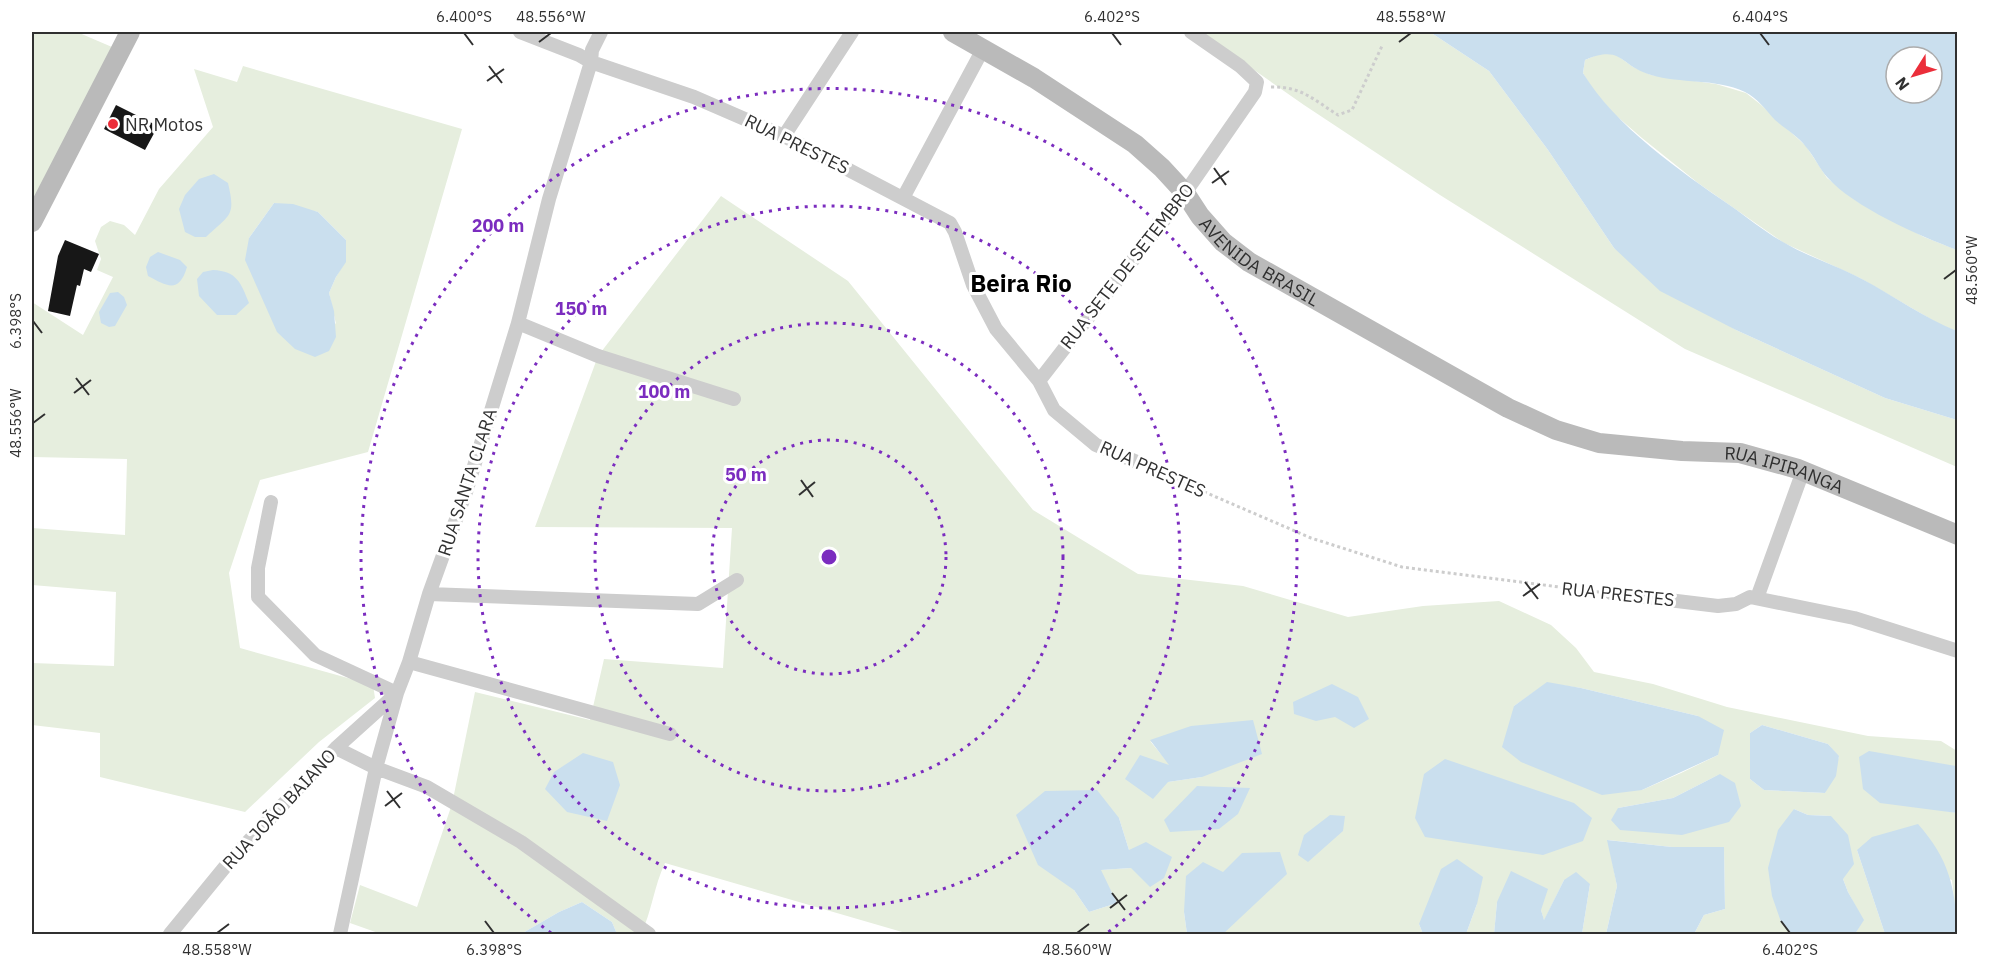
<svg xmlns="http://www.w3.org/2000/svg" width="1989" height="966" font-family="'IBM Plex Sans',sans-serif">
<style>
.green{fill:#e6eede;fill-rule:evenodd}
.water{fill:#cadfee;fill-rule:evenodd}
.building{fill:#171717}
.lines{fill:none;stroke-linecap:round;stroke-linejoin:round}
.path{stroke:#cdcdcd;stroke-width:3;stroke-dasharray:3 3;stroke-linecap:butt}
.street{stroke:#cdcdcd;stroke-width:14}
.secondary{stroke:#bababa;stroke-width:20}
.ticks{fill:none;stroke:#303030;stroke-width:2}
.ring{fill:none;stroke:#7b2cbf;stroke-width:3;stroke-dasharray:3 6}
.poi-dot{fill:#eb2e3a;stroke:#fff;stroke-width:2}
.labels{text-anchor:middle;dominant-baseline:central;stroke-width:6;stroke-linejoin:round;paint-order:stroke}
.poi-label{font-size:18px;fill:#303030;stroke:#fff;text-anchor:start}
.street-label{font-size:18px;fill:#303030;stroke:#fff}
.district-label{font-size:24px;font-weight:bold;fill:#000;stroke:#fff}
.centre{fill:#7b2cbf;stroke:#fff;stroke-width:3}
.ring-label{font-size:18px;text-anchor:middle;font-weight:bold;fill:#7b2cbf;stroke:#fff;stroke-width:6;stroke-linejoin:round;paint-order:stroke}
.neatline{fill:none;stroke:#303030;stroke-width:2}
.ticks-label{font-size:15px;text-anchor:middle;fill:#303030}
</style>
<rect width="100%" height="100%" fill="#fff"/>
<path class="green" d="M32,32H77L112,47L32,203Z
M1200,32H1430L1489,71L1548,150L1614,248L1736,330L1885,398L1957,420V467L1685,349L1440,195L1304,105Z
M1599,54H1615L1633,67L1651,75L1716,84L1746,93L1760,104L1806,146L1827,178L1858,202L1924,237L1957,250V331L1941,325L1860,278L1784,243L1698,183L1642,138L1613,113L1591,87L1583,73L1585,60Z
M243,66L462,129L368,452L260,480L229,573L240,648L373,685L375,698L319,742L245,812L100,777V733L32,725V663L114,666L116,592L32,585V528L125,535L127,459L32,457V302L83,335L113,277L97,270L101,259L95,241L101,227L110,221L124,225L135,235L159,189L213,127L194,69L237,82ZM274,203L318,212L346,240L345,262L336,277L329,293L336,324L249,238Z
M721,196L848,281L1033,510L1138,574L1243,586L1348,617L1423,606L1499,601L1551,625L1576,648L1594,672L1653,684L1727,707L1868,736L1941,741L1957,751V767L1956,766L1940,810L1957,813V931L1952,880L1857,850L1885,934H1855L1863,920L1848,892L1843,879L1831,816L1808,815L1794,809L1781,922L1791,934H1694L1704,915L1725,909L1724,847H1672L1608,840L1617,886L1606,934H1582L1590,884L1564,880L1544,921L1541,910L1497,902L1494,934H1466L1477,904L1419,924L1423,934H1189H1223L1184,912L1187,934H909L665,863C654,886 652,911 641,934H617L612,922L582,902L559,912L521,934H381L350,923L360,885L417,907L452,804L475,692L590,720L604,659L723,668L732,528L535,527L598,356ZM1547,683L1581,688L1698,716L1718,755L1681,773L1642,790L1514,706ZM1762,725L1828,744L1839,757L1825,793L1764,790L1750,779V733ZM1150,741L1202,777L1168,782L1170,765ZM1720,774L1620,830L1618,808L1673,798ZM1119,818L1129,850L1131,868L1100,870L1117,903L1089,912L1074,890Z"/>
<path class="water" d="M1430,32H1957V250C1920,236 1853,207 1827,177C1819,168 1814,156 1806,147C1798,136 1785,129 1775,120C1766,110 1757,98 1745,92C1715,78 1681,84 1651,75C1619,66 1623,44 1585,60L1583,73C1615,126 1680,171 1731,206C1748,218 1765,232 1783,242C1808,257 1836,265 1862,279C1894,296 1924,318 1957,331V420L1885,398L1736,330L1660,291L1614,248L1548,150L1489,71ZM1896,57H1932V93H1896Z
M214,174L228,183C236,217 230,214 206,237H195L185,232L179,209L185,195L199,179Z
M274,203L293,204L318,212L346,240V262L336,277L329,293L334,311L336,337L329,351L315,357L295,349L277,332L245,260L249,238Z
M158,252L180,260L187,267C179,294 167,286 148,276L146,267L150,257Z
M213,270C237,271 241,283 249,303L236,315H217L199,296L197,279L203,272Z
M118,292L124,297L127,305L115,326L109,327L101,323L99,312L110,293Z
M1547,682L1581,688L1698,716L1724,730L1718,755L1642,790L1602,795L1521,762L1502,747L1514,706Z
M1332,684L1358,697L1369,719L1354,728L1335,717L1316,721L1294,714L1293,702Z
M1253,720L1262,754L1202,777L1168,782L1153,799L1125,779L1140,755L1169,765L1150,740L1191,726Z
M1762,725L1828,744L1839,756L1836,776L1825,793L1764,790L1750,779V733Z
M1869,751L1956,766L1958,767L1957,813L1880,803L1863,789L1859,757Z
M583,753L613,762L620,785L607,821L567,812L545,789L554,772Z
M1445,759L1574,803L1592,818L1583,841L1543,855L1425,837L1415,818L1424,774Z
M1720,774L1735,783L1741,806L1729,822L1682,835L1620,830L1611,820L1618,808L1673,798Z
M1197,786L1250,788L1238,814L1219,829L1170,832L1164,820Z
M1097,790L1119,818L1129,850L1146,842L1172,857L1164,878L1150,887L1131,868L1101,870L1117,903L1089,912L1074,890L1038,865L1016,815L1045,791Z
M1794,809L1808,815L1831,816L1848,835L1854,864L1843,879L1848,892L1864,920L1855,934H1791L1781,922L1772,896L1768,868L1778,830Z
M1330,815L1345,816L1343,831L1308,862L1298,855L1304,835Z
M1918,824C1949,859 1956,888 1957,934H1885L1857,850L1872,837Z
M1607,840L1672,847H1724L1725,909L1704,915L1694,934H1606L1617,886Z
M1280,852L1287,874L1223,934H1187L1184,912L1186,876L1203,862L1223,872L1242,853Z
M1457,859L1483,877L1477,904L1466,934H1423L1419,924L1441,869Z
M1511,871L1548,889L1541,910L1544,920L1564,880L1576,872L1590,884L1582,934H1494L1497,902Z
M582,902L612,922L617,934H521L559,912Z"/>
<path class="building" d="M116,105L158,126L145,150L104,129Z
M65,240L99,254L91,272L84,269L80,286L77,285L70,316L48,311L58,256Z"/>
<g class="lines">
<path class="path" d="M1271,87C1301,86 1314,100 1338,115L1352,110L1382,46
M1149,468L1311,538L1402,567L1599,592"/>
<path class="street" d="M520,32L579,55L591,62L694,97L784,136L950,223L955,232L973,285L996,329L1039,381L1054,410L1096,445L1137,462
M784,136L852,32
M903,198L983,49
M518,323L598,356L734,399
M1039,381L1185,193L1255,92L1257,82L1240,66L1191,32
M271,502L258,568V597L315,655L397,693
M1611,593L1718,606L1736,604L1750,597L1854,618L1958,651
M429,594L698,604L737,580
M1757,598L1803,471
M409,662L670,734
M336,748L376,768L427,787L521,842L649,934
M170,934L229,862L336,748L396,694
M340,934L376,768L397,693L409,662L429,594L467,489L518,323L549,199L591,62L592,50L601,32"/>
<g class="secondary">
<path id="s1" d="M953,32L1034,78L1135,144L1162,168L1185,193L1200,216L1223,242L1249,262L1508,408L1556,430L1599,443L1682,451L1740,453L1798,469L1958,535"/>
<path d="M32,222L130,32"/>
</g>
</g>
<path class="ticks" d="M464,33L473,45M1112,33L1121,45M1760,33L1769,45M539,42L551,33M1399,42L1411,33M489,66L502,83M487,81L504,69M1214,168L1226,185M1212,183L1229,171M1944,279L1956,270M33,321L42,333M76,378L89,395M74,393L91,380M33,423L45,414M801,480L813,497M799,495L815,482M1525,582L1538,599M1523,596L1540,584M387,791L400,808M385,806L402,793M1112,893L1125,910M1110,908L1127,895M485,921L494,933M1781,921L1790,933M217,933L229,924M1077,933L1089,924"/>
<g class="ring">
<circle cx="829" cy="557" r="117"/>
<circle cx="829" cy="557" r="234"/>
<circle cx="829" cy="557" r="351"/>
<path d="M551 933A468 468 0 1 1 1107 933"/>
</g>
<circle class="poi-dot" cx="113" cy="124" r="6"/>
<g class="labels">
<g class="poi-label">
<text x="125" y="124">NR Motos</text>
</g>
<g class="street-label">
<text transform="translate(797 144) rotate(26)">RUA PRESTES</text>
<text stroke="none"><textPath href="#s1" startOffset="387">AVENIDA BRASIL</textPath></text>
<text transform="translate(1127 266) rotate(-52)">RUA SETE DE SETEMBRO</text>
<text transform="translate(1153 469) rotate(24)">RUA PRESTES</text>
<text stroke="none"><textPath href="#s1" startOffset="962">RUA IPIRANGA</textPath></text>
<text transform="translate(467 482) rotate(-72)">RUA SANTA CLARA</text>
<text transform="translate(1618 594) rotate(6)">RUA PRESTES</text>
<text transform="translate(279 809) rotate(-47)">RUA JOÃO BAIANO</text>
</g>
<g class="district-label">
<text x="1021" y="283">Beira Rio</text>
</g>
</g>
<circle cx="829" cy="557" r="9" class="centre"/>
<g class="ring-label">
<text x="498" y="232">200 m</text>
<text x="581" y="315">150 m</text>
<text x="664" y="398">100 m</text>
<text x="746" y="481">50 m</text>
</g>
<rect width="1989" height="966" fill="none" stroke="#ffffff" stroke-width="66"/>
<g transform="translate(1914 75) rotate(233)"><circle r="28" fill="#ffffff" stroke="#acacac" stroke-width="1.5"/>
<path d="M0-4.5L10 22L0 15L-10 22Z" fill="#eb2e3a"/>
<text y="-9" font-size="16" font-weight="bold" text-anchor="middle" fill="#303030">N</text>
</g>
<rect x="33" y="33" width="1923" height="900" class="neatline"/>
<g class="ticks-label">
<text x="464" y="22">6.400°S</text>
<text x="551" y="22">48.556°W</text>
<text x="1112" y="22">6.402°S</text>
<text x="1411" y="22">48.558°W</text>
<text x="1760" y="22">6.404°S</text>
<text transform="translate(1972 270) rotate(-90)" y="5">48.560°W</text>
<text transform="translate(16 321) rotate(-90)" y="5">6.398°S</text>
<text transform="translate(16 423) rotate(-90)" y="5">48.556°W</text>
<text x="217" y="955">48.558°W</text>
<text x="494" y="955">6.398°S</text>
<text x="1077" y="955">48.560°W</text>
<text x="1790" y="955">6.402°S</text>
</g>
</svg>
